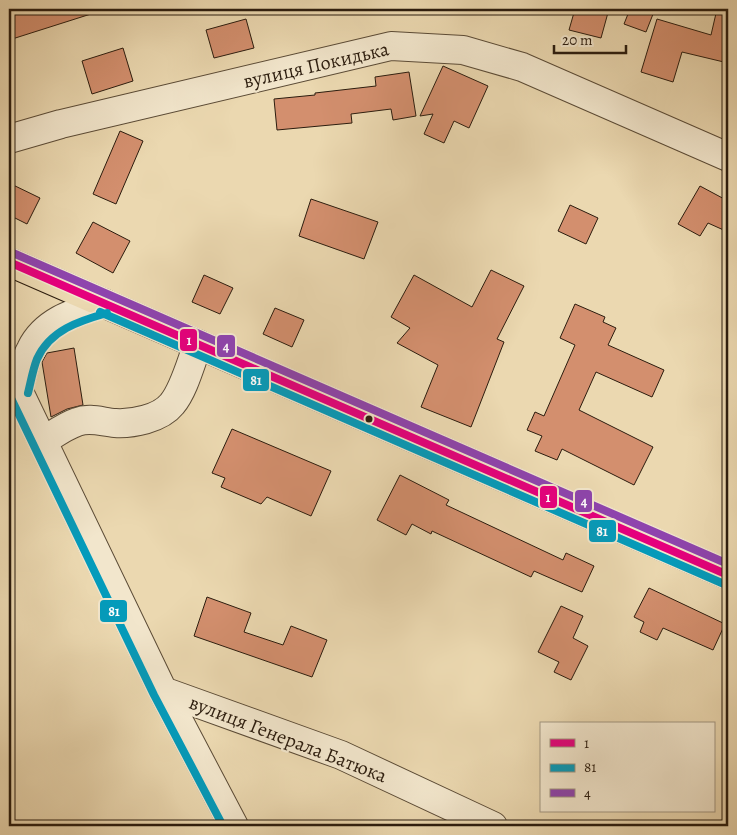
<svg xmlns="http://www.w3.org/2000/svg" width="737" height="835" font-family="Alegreya,serif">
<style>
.building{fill:#d38f6e;stroke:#2b1c0e}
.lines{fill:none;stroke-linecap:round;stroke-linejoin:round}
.minor-casing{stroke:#5b4b36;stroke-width:30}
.major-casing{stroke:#2b1c0e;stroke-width:30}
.minor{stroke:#f2e6cc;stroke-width:28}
.major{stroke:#ebd8b0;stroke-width:28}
.bus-1-casing{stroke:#f2e6cc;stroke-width:11}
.bus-2-casing{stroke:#f2e6cc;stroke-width:11}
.bus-3-casing{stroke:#f2e6cc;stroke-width:11}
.bus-1{stroke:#e5007d;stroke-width:8}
.bus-2{stroke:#049bbb;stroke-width:8}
.bus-3{stroke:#8e44ad;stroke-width:8}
.bus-dot{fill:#2b1c0e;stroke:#f2e6cc;stroke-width:2}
.labels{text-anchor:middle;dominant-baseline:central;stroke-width:4.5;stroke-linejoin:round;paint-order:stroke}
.street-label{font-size:20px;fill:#2b1c0e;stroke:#f2e6cc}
.line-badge{stroke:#f2e6cc;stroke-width:2}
.badge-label{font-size:14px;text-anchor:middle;font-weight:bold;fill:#fff}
</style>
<rect width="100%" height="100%" fill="#ebd8b0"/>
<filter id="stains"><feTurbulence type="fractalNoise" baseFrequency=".004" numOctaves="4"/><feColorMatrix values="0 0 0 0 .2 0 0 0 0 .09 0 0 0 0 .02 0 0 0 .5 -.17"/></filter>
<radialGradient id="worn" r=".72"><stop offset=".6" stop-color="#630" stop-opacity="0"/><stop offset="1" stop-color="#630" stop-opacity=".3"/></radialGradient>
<path class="building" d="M9,9H93L94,13L9,40Z
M575,9H609L601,38L569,30Z
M630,9H655L646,32L624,24Z
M717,9H728V63L682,52L673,82L641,72L657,19L711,35Z
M246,19L254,48L214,58L206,30Z
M123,48L133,81L92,94L82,61Z
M443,66L488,86L469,128L454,121L444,143L424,134L433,114L420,116Z
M409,72L416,116L393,120L391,109L351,114L352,123L277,130L274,99L315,95V93L376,86L375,77Z
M120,131L143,141L116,204L93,194Z
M9,183L40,198L27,224L9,215Z
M700,186L728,201V232L708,223L700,236L678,224Z
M311,199L378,222L364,259L299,236Z
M570,205L598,218L586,244L558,231Z
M93,222L130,241L113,273L76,253Z
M491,270L524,286L497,339L504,342L471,427L421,407L438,365L397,343L410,328L391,317L414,275L472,307Z
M204,275L233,288L220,314L192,302Z
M575,304L605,317L603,322L616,328L608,345L664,370L652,397L596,372L579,410L653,447L634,485L562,449L557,460L535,451L542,436L527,430L535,412L544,416L575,345L560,338Z
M275,308L304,320L292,347L263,334Z
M74,348L83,405L67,409L51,417L42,362L47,353Z
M232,429L331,471L311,516L267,497L261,504L221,487L225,478L212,473Z
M400,475L449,500L446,505L563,560L566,553L594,566L582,592L534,571L531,577L432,531L431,534L412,524L406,535L377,520Z
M649,588L725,624L713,650L663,628L657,640L640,632L644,622L634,617Z
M207,597L251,613L244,632L283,645L291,626L327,640L312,677L194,636Z
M561,606L583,616L573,638L588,646L571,680L554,672L559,662L538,652Z"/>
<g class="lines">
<defs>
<path id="minor" d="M9,139L61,124L391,46L463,50L522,67L728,157
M9,371L163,691L234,826
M18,390C22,377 24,361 31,349C45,320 76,312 104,303
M43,441C53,435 65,426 77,422C90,417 102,422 115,423C132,424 160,419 172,404C184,390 191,362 198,344
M163,691L341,755L493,826"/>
<path id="major" d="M9,262L728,575"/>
</defs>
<use href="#minor" class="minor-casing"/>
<use href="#major" class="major-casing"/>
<use href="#minor" class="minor"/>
<use href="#major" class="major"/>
<defs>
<path id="bus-1" d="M9,262L728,575"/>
<path id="bus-2" d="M100,312L724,584
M28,393C31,381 33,369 37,359C50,330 79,321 107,313
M9,394L154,695L223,826"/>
<path id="bus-3" d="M13,253L728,564"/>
</defs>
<use href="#bus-1" class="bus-1-casing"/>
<use href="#bus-2" class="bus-2-casing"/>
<use href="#bus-3" class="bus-3-casing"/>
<use href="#bus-1" class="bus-1"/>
<use href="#bus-2" class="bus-2"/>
<use href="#bus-3" class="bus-3"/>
</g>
<circle class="bus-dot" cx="369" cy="419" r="4.5"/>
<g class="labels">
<g class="street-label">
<text transform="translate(316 65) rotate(-13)">вулиця Покидька</text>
<text transform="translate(288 739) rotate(21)">вулиця Генерала Батюка</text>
</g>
</g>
<g class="line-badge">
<rect x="179" y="328" width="19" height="24" rx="5" fill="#e5007d"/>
<rect x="216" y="334" width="20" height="24" rx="5" fill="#8e44ad"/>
<rect x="242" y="368" width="28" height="24" rx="5" fill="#049bbb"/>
<rect x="539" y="485" width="19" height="24" rx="5" fill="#e5007d"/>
<rect x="574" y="489" width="19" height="24" rx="5" fill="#8e44ad"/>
<rect x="588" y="519" width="29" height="24" rx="5" fill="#049bbb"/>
<rect x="99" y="599" width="29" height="24" rx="5" fill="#049bbb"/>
</g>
<g class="badge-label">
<text x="189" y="345">1</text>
<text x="226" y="351">4</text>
<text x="256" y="385">81</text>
<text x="548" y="502">1</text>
<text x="584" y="506">4</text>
<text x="602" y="536">81</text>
<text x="114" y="616">81</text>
</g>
<rect width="737" height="835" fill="none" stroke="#ebd8b0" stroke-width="30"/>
<rect x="10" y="10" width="717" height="815" fill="none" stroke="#2b1c0e" stroke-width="2.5"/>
<rect x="15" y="15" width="707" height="805" fill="none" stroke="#2b1c0e"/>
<rect x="540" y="722" width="175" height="90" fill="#f2e6cc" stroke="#a29580"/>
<rect x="550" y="739" width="25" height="8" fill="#e5007d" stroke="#a29580"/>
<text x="584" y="748" font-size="15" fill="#2b1c0e">1</text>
<rect x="550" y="764" width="25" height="8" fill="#049bbb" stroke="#a29580"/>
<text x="584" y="772" font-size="15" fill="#2b1c0e">81</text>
<rect x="550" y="789" width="25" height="8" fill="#8e44ad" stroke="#a29580"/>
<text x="584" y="798" font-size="15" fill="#2b1c0e">4</text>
<path d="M554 45v8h72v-8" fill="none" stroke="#2b1c0e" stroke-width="2.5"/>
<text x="562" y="45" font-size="15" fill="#2b1c0e" stroke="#f2e6cc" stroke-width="4" paint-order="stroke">20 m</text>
<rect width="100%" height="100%" filter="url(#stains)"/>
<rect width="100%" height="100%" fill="url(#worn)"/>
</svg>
